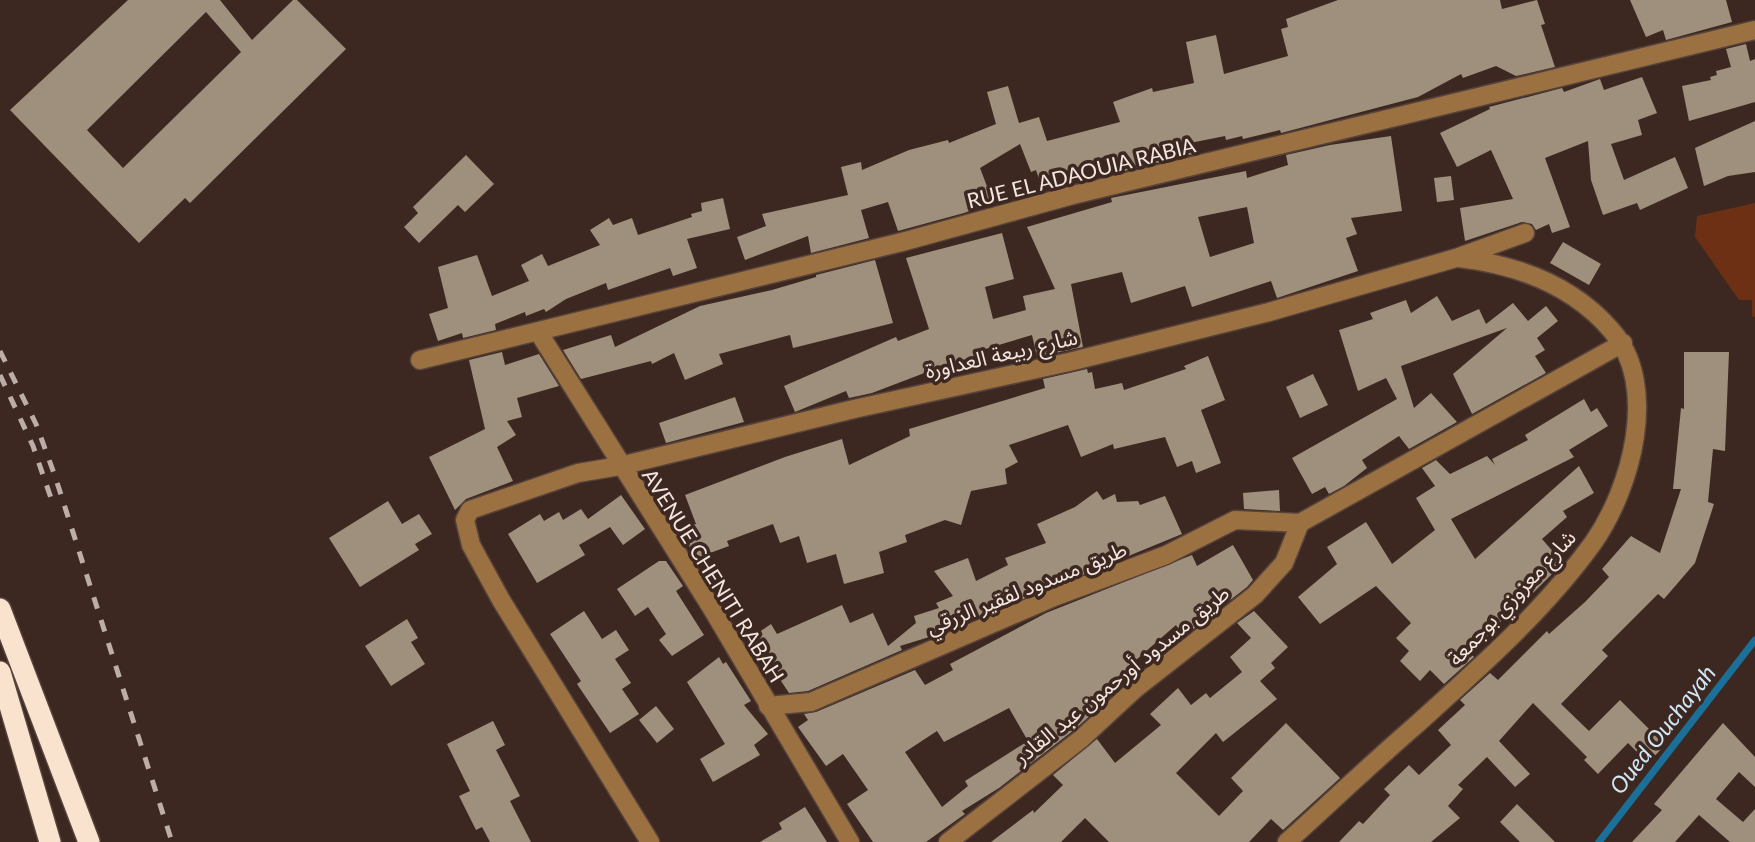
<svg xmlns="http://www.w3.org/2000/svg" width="1755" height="842" font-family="Lato,'Noto Sans Arabic',sans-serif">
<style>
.green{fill:#6d3015}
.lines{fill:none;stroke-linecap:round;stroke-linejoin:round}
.stream{stroke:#1b7099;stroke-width:7}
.building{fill:#9f907d;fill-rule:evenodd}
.minor-casing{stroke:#56433b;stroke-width:21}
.highway-casing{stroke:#56433b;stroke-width:24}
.minor{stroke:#9c7142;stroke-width:18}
.highway{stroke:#f9e3ce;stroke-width:21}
.rail{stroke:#bcada7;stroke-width:5;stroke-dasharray:12 12;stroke-linecap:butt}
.labels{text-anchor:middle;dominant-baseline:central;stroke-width:7;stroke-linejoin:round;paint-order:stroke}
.street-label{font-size:21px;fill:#f3e6e0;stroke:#3c2820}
.water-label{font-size:23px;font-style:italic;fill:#cfe6f4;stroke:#3c2820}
</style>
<rect width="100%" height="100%" fill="#3c2820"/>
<path class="green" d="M1755,203V317L1752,316V300H1739L1695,237L1697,216Z"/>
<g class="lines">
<path class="stream" d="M1599,842L1755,640"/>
</g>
<path class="building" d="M128,0H220L252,40L293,0H297L346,49L190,203L185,198L139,243L10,110ZM206,12L241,52L123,168L87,130Z
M1338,0H1500L1502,9L1537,0L1545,24L1541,25L1555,67L1516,76L1496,66L1463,78L1461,74L1418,97L1281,133L1280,130L1243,139L1242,136L1226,140L1225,136L1190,143L1193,154L1120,172L1111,154L1040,182L1036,170L1031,172L1020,144L980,168L993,202L964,213L898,231L888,202L861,210L869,238L811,253L808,236L745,260L737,237L766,226L762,214L848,195L841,167L861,162L862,170L909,150L948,140L949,143L996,124L987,92L1008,86L1019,123L1039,117L1047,141L1120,122L1113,102L1152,88L1153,92L1194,83L1186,42L1216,35L1224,74L1288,56L1281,29L1288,27L1286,19Z
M1630,0H1726L1732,22L1666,40L1663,30L1646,37Z
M1746,44L1750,61L1755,59V102L1689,121L1682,86L1711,80L1710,77L1717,75L1716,71L1731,67L1726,49Z
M1642,77L1657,113L1638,120L1642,135L1611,144L1624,180L1675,157L1688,188L1640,210L1637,203L1603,215L1591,180L1588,141L1545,158L1570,227L1552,233L1549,224L1536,230L1532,224L1522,222L1465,241L1460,208L1513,199L1491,150L1457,167L1440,133L1490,109L1489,107L1562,88L1564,92L1600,79L1604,90Z
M1755,121V172L1728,176L1704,186L1695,148Z
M1391,136L1402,211L1351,218L1357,234L1346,238L1358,271L1277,298L1271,281L1192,307L1185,286L1131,303L1122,272L1071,284L1083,347L1037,357L1032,335L982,350L983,355L934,367L935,369L872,393L849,398L846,391L795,412L784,386L896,337L898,341L929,329L906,258L1002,233L1014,279L985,287L993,319L1026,310L1023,296L1055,289L1027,227L1112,202L1111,198L1246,171L1247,178L1288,165L1286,155L1330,145ZM1247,207L1254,243L1210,257L1198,217Z
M466,155L494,184L465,212L458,205L419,243L404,227L418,213L413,207Z
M1451,176L1454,200L1437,202L1434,178Z
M723,198L730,229L687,239L697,268L673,276L670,268L608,290L606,283L566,299L546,312L544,309L526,316L525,312L495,324L496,330L463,338L462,333L438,341L429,314L448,308L438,267L477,255L492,296L529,281L521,265L542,254L548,266L600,245L590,230L609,218L613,225L632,218L638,235L692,217L691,214L702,211L701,203Z
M1563,242L1601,264L1589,285L1550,263Z
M875,260L893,323L793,348L790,335L719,354L723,364L685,380L674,353L652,364L651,361L581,379L563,350L611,335L615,347L700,306L772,290L816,277V275Z
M1437,296L1452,321L1479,309L1486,324L1513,303L1528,321L1546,306L1558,321L1537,338L1545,350L1535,356L1546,373L1472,414L1453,374L1507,328L1401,366L1414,408L1431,393L1457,422L1409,449L1399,436L1362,460L1367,468L1344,486L1329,494L1325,487L1312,494L1292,458L1397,399L1386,378L1358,391L1339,330L1373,319L1370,313L1406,300L1411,313Z
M502,352L505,365L539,354L559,386L517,398L522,417L507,421L516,435L497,447L513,481L466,499L455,510L429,457L485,429L469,360Z
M1684,352H1729L1725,451L1713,449L1708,502L1714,504L1695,563L1664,599L1658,594L1602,650L1608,656L1561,704L1589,731L1620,700L1665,745L1648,763L1628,743L1598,774L1584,760L1587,757L1533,703L1499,741L1530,774L1515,787L1487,757L1458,785L1463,789L1448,806L1460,818L1431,842H1339L1359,821L1363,824L1390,795L1384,789L1409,765L1419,775L1451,745L1438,730L1465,705L1460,700L1490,673L1498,680L1547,631L1549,634L1585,602L1609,577L1602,569L1631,536L1660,553L1681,489H1673L1681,408L1684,409Z
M1208,356L1225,400L1201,410L1221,463L1196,473L1192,461L1177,467L1165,437L1114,449L1113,444L1081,457L1068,425L1009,445L1018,462L1005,469L1007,484L971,491L961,525L945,520L905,535L907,542L879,552L884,573L844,584L836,554L807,563L799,536L780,543L773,524L727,541L729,546L694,559L683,528L696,524L685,495L785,457L842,439L849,465L910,436L909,429L1045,388L1043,379L1087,369L1088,373L1092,372L1095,389L1122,383L1124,390L1186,369L1184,366Z
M1313,374L1328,405L1300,418L1286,387Z
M735,397L744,422L666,443L659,423Z
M1584,399L1591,412L1597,408L1608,426L1569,450L1574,457L1451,519L1475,559L1579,466L1594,493L1563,511L1567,517L1542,539L1563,563L1512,614L1510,611L1472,654L1474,657L1444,684L1430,670L1420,681L1400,661L1409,651L1396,638L1411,623L1376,586L1320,624L1298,597L1337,564L1327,547L1366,522L1392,564L1435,530L1416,498L1435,486L1422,468L1436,460L1450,474L1487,456L1495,465L1492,459L1528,440L1525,435Z
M1279,490L1280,511L1244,509L1243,493Z
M1097,491L1103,500L1115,494L1117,502L1138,501L1140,505L1165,496L1182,534L939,634L900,646L902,650L808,691L789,693L752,637L771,624L777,634L842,605L850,623L873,613L888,646L916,623L914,616L939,608L936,603L953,596L934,571L968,558L976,581L1008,565L1005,558L1046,543L1037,524L1075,507Z
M621,495L645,529L623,545L610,527L579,545L585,555L537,583L508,534L540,514L544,521L559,512L563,520L581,509L588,519Z
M388,501L402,524L419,514L432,534L415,544L419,550L360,587L329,538Z
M1233,545L1253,580L1247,587L1183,637L1176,625L1136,660L1143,668L1074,730L999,788L962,811L965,814L926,842H873L847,804L868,790L843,754L826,766L798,727L808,720L804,714L816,712L915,670L925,685L953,670L950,664L1046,613L1192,555L1197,566ZM1009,708L1028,741L965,781L968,786L942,807L905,752L937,731L944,742Z
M659,561H666L683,586L676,591L704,635L672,656L659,640L666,634L648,607L635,616L617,589Z
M584,611L602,639L616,630L629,650L615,659L631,683L622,689L639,714L610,733L577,684L581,681L550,634Z
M1254,611L1288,647L1271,663L1275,668L1260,681L1277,699L1223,742L1216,733L1176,773L1219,816L1243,791L1231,778L1286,723L1340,778L1283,830L1271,819L1249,842H1109L1085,818L1061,842H991L1033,810L1034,813L1063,785L1053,775L1097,739L1115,763L1161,725L1150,714L1178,688L1191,705L1206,693L1210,698L1242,672L1230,657L1251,638L1237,623Z
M407,619L418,638L411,642L425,664L391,686L365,646Z
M719,657L723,664L726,662L751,701L744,705L768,734L754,745L760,755L713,782L700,759L725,744L687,682Z
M656,706L674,729L657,743L639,720Z
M493,721L505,745L496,750L520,796L510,801L531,842H490L482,827L476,830L459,796L470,791L447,744Z
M1723,723L1755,757V787L1739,772L1716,799L1743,822L1755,809V842H1730L1699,815L1675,842H1632L1662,810L1654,804Z
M1517,804L1555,842H1520L1500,822Z
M805,807L827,842H760L782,829L779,823Z"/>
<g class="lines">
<defs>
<path id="minor" d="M539,333L711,607L850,842
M420,360L902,242L1073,195L1755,30
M1300,523L1623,343
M768,706L811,702L1054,597L1166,555L1235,520L1300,523
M650,842L501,600L471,545L465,520L470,510L578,473L620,466L854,409L1069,362L1269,312L1456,258L1525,233
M948,842L1081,739L1135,689L1255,595L1284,563L1300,523
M1287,842C1330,803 1372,763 1416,725C1478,669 1544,611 1593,543C1631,489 1660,386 1612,331C1573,285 1518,265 1459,258"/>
<path id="highway" d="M0,609L89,842
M0,672L50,842"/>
</defs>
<use href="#minor" class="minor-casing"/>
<use href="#highway" class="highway-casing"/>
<use href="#minor" class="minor"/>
<use href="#highway" class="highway"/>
<path class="rail" d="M0,351L36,424L55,476L172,842
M0,375L33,446L52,501"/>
</g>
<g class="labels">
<g class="street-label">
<text transform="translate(1081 172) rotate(-14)">RUE EL ADAOUIA RABIA</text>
<text transform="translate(1001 353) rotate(-13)">شارع ربيعة العداورة</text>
<text transform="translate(714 575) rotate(58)">AVENUE CHENITI RABAH</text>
<text transform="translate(1026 587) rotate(-22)">طريق مسدود لفقير الزرقي</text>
<text transform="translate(1511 597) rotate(-47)">شارع معزوزي بوجمعة</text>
<text transform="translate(1121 674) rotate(-39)">طريق مسدود أورحمون عبد القادر</text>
</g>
<g class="water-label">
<text transform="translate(1662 729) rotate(-52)">Oued Ouchayah</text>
</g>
</g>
</svg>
